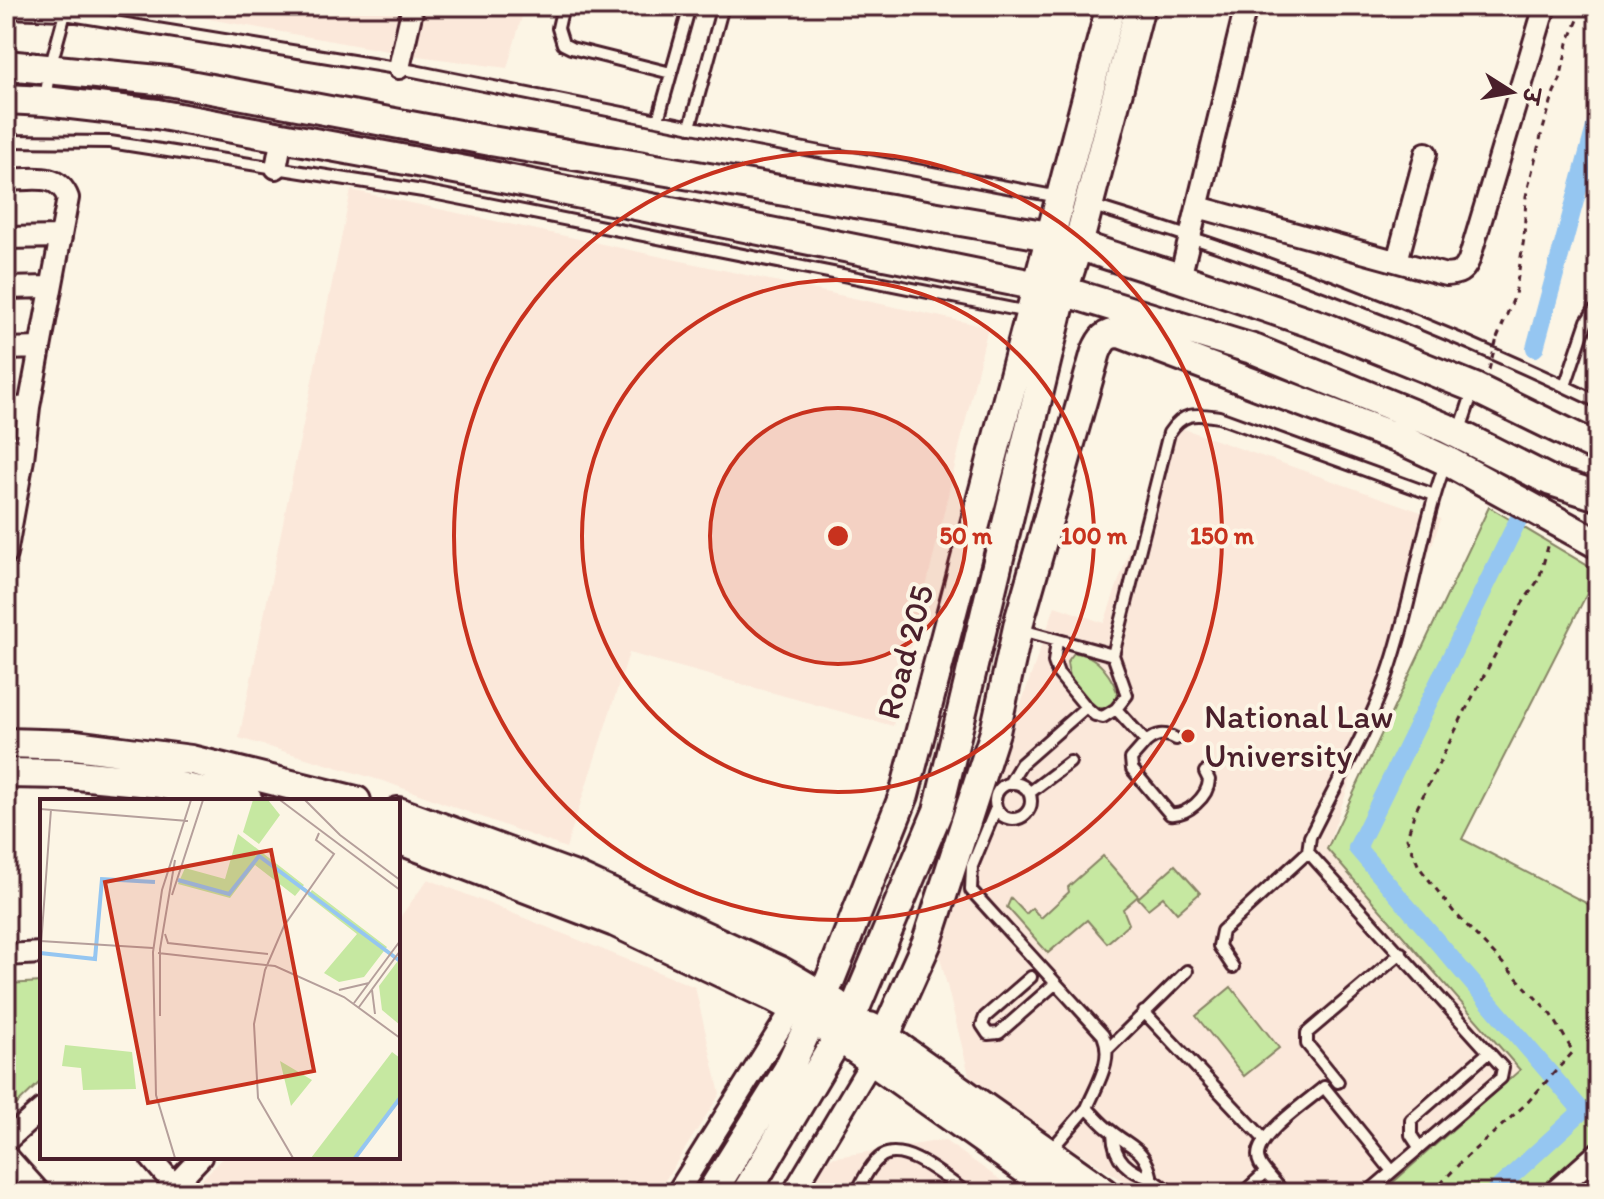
<svg xmlns="http://www.w3.org/2000/svg" width="1604" height="1199" font-family="Itim,'Playpen Sans Deva',sans-serif">
<style>
.built{fill:#fbe8da}
.green{fill:#c6e8a1;stroke:#888466;stroke-width:2}
.lines{fill:none;stroke-linecap:round;stroke-linejoin:round}
.canal{stroke:#95c6f1;stroke-width:18}
.lane-casing{stroke:#4a1f2b;stroke-width:16}
.street-casing{stroke:#4a1f2b;stroke-width:26}
.secondary-casing{stroke:#4a1f2b;stroke-width:34}
.path{stroke:#4a1f2b;stroke-width:3;stroke-dasharray:6 6;stroke-linecap:butt}
.lane{stroke:#fcf5e5;stroke-width:10}
.street{stroke:#fcf5e5;stroke-width:20}
.secondary{stroke:#fcf5e5;stroke-width:28}
.path-bridge{stroke:#4a1f2b;stroke-width:3;stroke-dasharray:6 6;stroke-linecap:butt}
.ring{fill:none;stroke:#c8321e;stroke-width:4}
.poi-dot{fill:#c8321e;stroke:#fcf5e5;stroke-width:3}
.labels{text-anchor:middle;dominant-baseline:central;stroke-width:8;stroke-linejoin:round;paint-order:stroke}
.street-label{font-size:34px;fill:#4a1f2b;stroke:#fcf5e5}
.poi-label{font-size:34px;fill:#4a1f2b;stroke:#fcf5e5;text-anchor:start}
.inset-river{fill:none;stroke:#95c6f1;stroke-width:4}
.inset-road{fill:none;stroke:#b59f9b;stroke-width:2}
.view{fill:#c8321e;fill-opacity:0.15;stroke:#c8321e;stroke-width:4}
.inset-edge{fill:none;stroke:#4a1f2b;stroke-width:4}
.centre{fill:#c8321e;stroke:#fcf5e5;stroke-width:4}
.ring-label{font-size:24px;text-anchor:middle;font-weight:bold;fill:#c8321e;stroke:#fcf5e5;stroke-width:8;stroke-linejoin:round;paint-order:stroke}
</style>
<rect width="100%" height="100%" fill="#fcf5e5"/>
<filter id="ink" filterUnits="userSpaceOnUse"><feTurbulence type="fractalNoise" baseFrequency=".0125" numOctaves="2"/><feDisplacementMap in="SourceGraphic" scale="16" xChannelSelector="R" yChannelSelector="G"/><feConvolveMatrix kernelMatrix="1 2 1 2 8 2 1 2 1" color-interpolation-filters="sRGB"/></filter>
<g filter="url(#ink)">
<path class="built" d="M136,6H525L507,68L410,55Z
M351,190L988,327L893,726L629,653L566,848L386,782L239,738Z
M1173,425L1441,519L1327,848L1521,1069L1381,1193H1142L971,1083L937,945L1055,606L1104,623Z
M428,879L695,987L720,1094L657,1193H189L223,1157H398V920Z
M944,1140L1019,1193H807L829,1158Z"/>
<path class="green" d="M1489,507L1598,572L1462,839L1598,909V1138L1535,1193H1381L1520,1070L1327,849Z
M1074,653C1097,653 1115,679 1119,700C1094,724 1069,686 1067,662Z
M1103,856L1139,897L1175,865L1200,893L1177,913L1163,897L1148,909L1137,897L1123,909L1129,924L1107,943L1087,920L1048,953L1007,907L1011,898L1026,914L1032,908L1041,918L1069,892L1068,887Z
M42,982V1080L6,1115V984Z
M1231,987L1279,1048L1244,1076L1196,1016Z"/>
<g class="lines">
<path class="canal" d="M1535,348L1598,116
M1493,1193L1582,1111L1357,848L1522,512"/>
<defs>
<path id="lane" d="M563,6L558,28L563,44L571,48L671,73
M6,12L65,14L414,71L757,140L1059,197
M45,99L50,68L67,6
M658,120L690,6
M690,127L723,6
M6,141L110,142L423,191L1028,312
M1090,205C1264,258 1434,323 1598,402
M1565,386L1587,321L1593,312L1598,313
M1459,433L1473,391
M1018,629L1113,655L1169,433C1183,411 1196,414 1219,417L1434,495
M1113,655L1127,695L1116,709
M1086,707L1095,715L1103,717L1116,709L1146,742L1131,759L1132,769L1170,814C1187,816 1208,797 1209,780L1205,772
M1146,742C1156,734 1164,732 1176,739
M995 801a18 18 0 1 1 36 0a18 18 0 1 1-36 0Z
M1009,784L1021,764L1086,707L1058,673L1054,662L1057,641
M1029,793L1070,762
M996,808L972,866L971,890L1103,1035C1114,1060 1097,1084 1087,1108
M1233,967L1219,946L1222,931L1308,852
M1031,977L985,1017L982,1025L988,1034L999,1033L1056,983
M1144,1012L1264,1139
M1109,1048L1187,971
M1338,1082L1307,1044V1033L1401,953
M1113,1134C1114,1160 1128,1171 1152,1179
M1419,1147L1411,1135V1120L1489,1052
M1049,1152L1087,1108C1095,1116 1102,1125 1111,1131C1133,1149 1145,1148 1152,1179L1172,1193
M1266,1172L1284,1193
M856,1193C863,1181 870,1164 882,1156C906,1142 947,1180 967,1193
M1243,1193L1266,1172C1262,1167 1258,1163 1258,1156C1258,1134 1308,1101 1324,1087L1392,1171
M1367,1193L1501,1078L1503,1068L1308,852L1310,837C1336,784 1367,732 1387,676C1412,606 1420,531 1446,462"/>
<path id="street" d="M399,68L413,6
M276,168L282,137
M6,180C30,180 58,171 68,198L29,407L23,459L6,554
M1198,207L1446,275C1459,274 1464,272 1469,260L1545,6
M6,238L61,237
M1397,261L1426,153
M1180,278L1246,6
M6,288L50,287
M6,349L40,348
M6,409L29,407
M6,955L42,953
M6,1141L42,1109
M6,1155L40,1193
M150,1157L174,1185
M167,1193L201,1157
M677,1193L793,1008
M793,1193L879,1049
M1553,1193L1598,1153"/>
<path id="secondary" d="M6,65L168,81L491,141L1049,236L1180,278L1324,327L1475,388L1598,448
M6,99L45,101L157,114L482,174L1063,291L1256,350L1446,428L1551,481L1598,496
M6,743L75,745L191,760L356,801
M6,773L67,774L160,783L248,801
M398,812L578,878L780,971L836,1004
M398,839L615,922L773,997L812,1018L1059,1193
M870,1027L1105,1193
M884,1038L927,942L995,732L1020,618L1096,352C1101,340 1105,333 1120,333L1400,439L1447,461L1598,544
M711,1193L788,1070L830,980L904,795L1111,6
M746,1193L853,1013L938,811L1063,291L1078,245L1140,6"/>
</defs>
<use href="#lane" class="lane-casing"/>
<use href="#street" class="street-casing"/>
<use href="#secondary" class="secondary-casing"/>
<path class="path" d="M1497,338L1515,295L1524,238L1526,196L1541,136L1554,92L1560,80L1568,43L1584,6
M1432,1193L1463,1160L1526,1104L1573,1052L1552,1015L1453,911L1419,867L1407,838L1414,814L1463,715L1522,604L1539,579L1549,543"/>
<use href="#lane" class="lane"/>
<use href="#street" class="street"/>
<use href="#secondary" class="secondary"/>
<path class="path-bridge" d="M1489,370L1497,338"/>
</g>
</g>
<circle cx="838" cy="536" r="128" fill="#c8321e" fill-opacity=".12"/>
<g class="ring">
<circle cx="838" cy="536" r="128"/>
<circle cx="838" cy="536" r="256"/>
<circle cx="838" cy="536" r="384"/>
</g>
<circle class="poi-dot" cx="1188" cy="736" r="8"/>
<g class="labels">
<g class="street-label">
<text transform="translate(905 652) rotate(-75)">Road 205</text>
</g>
<g class="poi-label">
<text x="1204" y="716">National Law<tspan x="1204" dy="39">University</tspan></text>
</g>
</g>
<g transform="translate(40 799)">
<rect width="360" height="360" fill="#fcf5e5"/>
<path d="M213,1H228L240,16L219,45L203,33ZM198,35L264,86L255,97L215,66L190,99L138,85L145,69L185,80ZM272,91L347,148L324,178L299,183L284,174L317,135L268,97ZM360,159V226L342,211L339,187ZM25,246L92,253L96,290L43,291L41,269L22,267ZM352,253L360,259V302L316,359H271ZM240,262L272,281L251,307Z" fill="#c6e8a1"/>
<path class="inset-river" d="M138,81L189,95L219,57L360,162M0,154L55,160L62,80L115,83M315,359L360,299"/>
<path class="inset-road" d="M240,1L360,91M265,1L300,36L360,81M0,10L148,22M132,96L163,1M125,135L128,144L228,155M0,142L113,149M1,146L11,10M118,154L235,167L304,198L360,239M299,191L329,184M332,191L335,215M314,204L360,142M319,208L360,152M120,217V150L135,61M135,359L116,296L113,153L122,91L151,1M253,359L218,299L214,225L225,171L244,127L294,55L276,41L279,34"/>
<path class="view" d="M231,51L274,272L108,304L65,83Z"/>
<rect width="360" height="360" class="inset-edge"/>
</g>
<circle cx="838" cy="536" r="12" class="centre"/>
<g class="ring-label">
<text x="966" y="544">50 m</text>
<text x="1094" y="544">100 m</text>
<text x="1222" y="544">150 m</text>
</g>
<rect width="1604" height="1199" fill="none" stroke="#fcf5e5" stroke-width="32"/>
<rect x="16" y="16" width="1572" height="1167" fill="none" stroke="#4a1f2b" stroke-width="3" filter="url(#ink)"/>
<g transform="translate(1512 92) rotate(101)" stroke="#fcf5e5" stroke-width="6" paint-order="stroke">
<path d="M0-6L14 30L0 20L-14 30Z" fill="#4a1f2b"/>
<text y="-12" font-size="22" font-weight="bold" text-anchor="middle" fill="#4a1f2b">उ</text>
</g>
</svg>
